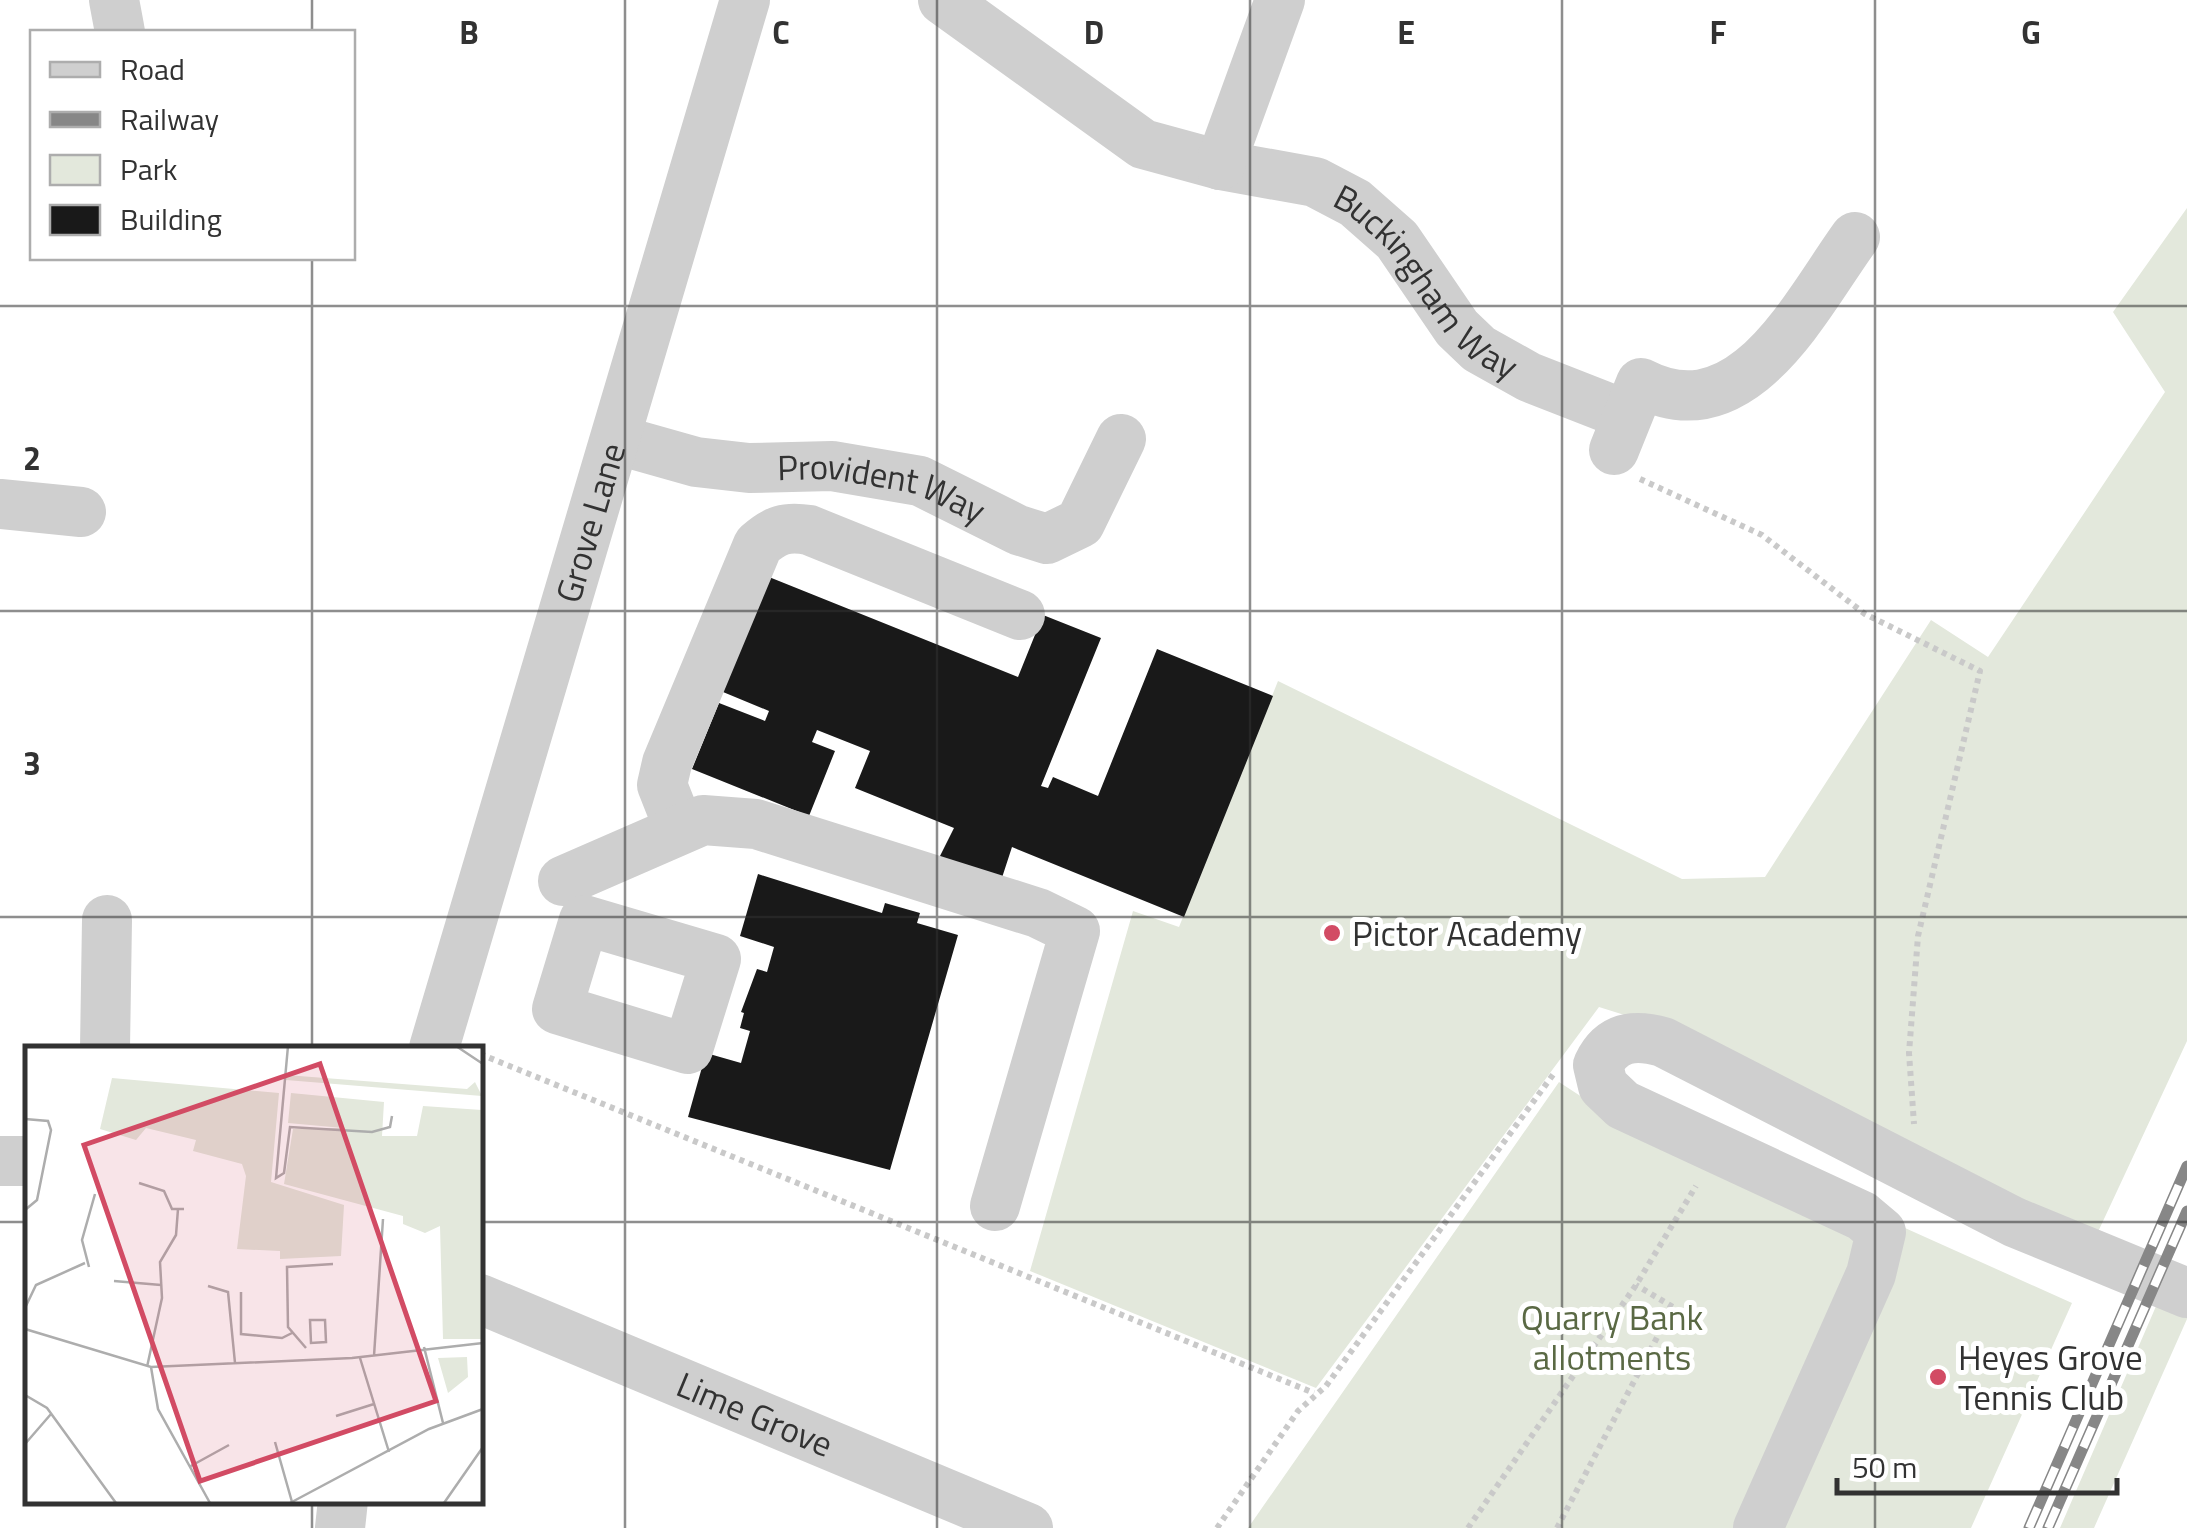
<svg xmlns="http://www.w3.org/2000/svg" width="2187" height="1528" font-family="'Titillium Web',sans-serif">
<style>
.green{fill:#e3e8dc}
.building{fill:#191919}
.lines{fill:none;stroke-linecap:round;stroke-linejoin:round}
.path{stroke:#c9c9c9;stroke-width:6;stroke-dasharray:5 5;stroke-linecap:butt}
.minor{stroke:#cfcfcf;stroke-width:50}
.rail-casing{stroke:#878787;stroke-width:11}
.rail{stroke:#fff;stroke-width:8;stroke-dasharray:22;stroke-linecap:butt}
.grid{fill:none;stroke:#323232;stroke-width:2.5;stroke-opacity:0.55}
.poi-dot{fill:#d24b64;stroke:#fff;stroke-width:4}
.labels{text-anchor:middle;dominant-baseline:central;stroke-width:10;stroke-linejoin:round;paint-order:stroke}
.street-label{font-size:35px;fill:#323232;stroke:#fff}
.poi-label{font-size:35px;fill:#323232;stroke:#fff;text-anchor:start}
.park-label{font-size:35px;fill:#5a6944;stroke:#fff}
.inset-road{fill:none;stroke:#adadad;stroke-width:2.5}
.view{fill:#d24b64;fill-opacity:0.15;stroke:#d24b64;stroke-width:5}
.inset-edge{fill:none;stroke:#323232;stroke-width:5}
.grid-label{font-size:32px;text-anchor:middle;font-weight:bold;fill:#323232;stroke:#fff;stroke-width:10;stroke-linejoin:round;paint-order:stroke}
</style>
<rect width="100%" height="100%" fill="#fff"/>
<path class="green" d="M2187,208V1041L2097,1234L1634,1018L1599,1007L1316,1388L1030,1271L1133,911L1179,927L1278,681L1682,879L1765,877L1931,620L1988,657L2165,392L2113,312Z
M1559,1082L1611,1116L1863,1241L1742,1528H1248Z
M1905,1228L2072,1303L1971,1528H1771Z
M2160,1297L2187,1309V1319L2094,1528H2060Z"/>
<path class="building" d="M769,577L1018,677L1043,615L1101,638L1041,786L1048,788L1053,777L1098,796L1157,649L1273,696L1184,917L1012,847L997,893L934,868L954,828L855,788L870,751L817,730L812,742L835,751L809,816L692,769L719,703L765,721L769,711L723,692Z
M758,874L882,913L885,903L920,913L917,923L958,935L890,1170L688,1117L706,1053L741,1063L750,1031L740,1028L744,1013L741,1012L757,969L767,972L774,947L740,936Z"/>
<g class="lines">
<path class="path" d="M1640,479L1762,535L1865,614L1980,671L1918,936L1909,1053L1914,1124
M480,1054L1314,1393
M1217,1528L1298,1411L1326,1386L1555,1072
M1468,1528L1636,1285L1696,1186
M1557,1528L1673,1307L1636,1285"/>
<g class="minor">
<path d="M114,0L120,32"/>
<path id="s1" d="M943,0L1143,144L1220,165L1315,182L1355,203L1397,240L1457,328L1479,349L1529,377L1626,415"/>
<path d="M1220,165L1280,0"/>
<path id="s2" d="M618,440L696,462L749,468L832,466L920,481L1018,530L1047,539L1080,523L1121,439"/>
<path d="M1614,450L1641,383C1743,436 1805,306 1855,237"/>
<path d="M0,504L81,512"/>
<path d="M679,828L662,785L667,763L758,545C775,530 786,526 809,530L1020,615"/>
<path d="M563,881L703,820L756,824L1038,913L1075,931L995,1206"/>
<path d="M584,920L716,959L688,1049L557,1009Z"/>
<path d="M105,1048L107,920"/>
<path id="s3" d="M434,1048L745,0"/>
<path d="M0,1161H28"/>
<path id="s4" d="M480,1299L1028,1528"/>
<path d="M340,1528L343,1500"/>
<path d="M1758,1528L1871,1274L1881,1232L1862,1216L1623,1105L1603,1086L1598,1065C1612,1036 1635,1034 1663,1042L2014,1222L2187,1293"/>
</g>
<defs>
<path id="rail" d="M2029,1528L2187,1166
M2048,1528L2187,1211"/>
</defs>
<use href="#rail" class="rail-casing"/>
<use href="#rail" class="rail"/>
</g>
<path class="grid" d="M312,0V32M625,0V1528M937,0V1528M1250,0V1528M1562,0V1528M1875,0V1528M312,258V1048M0,306H2187M0,611H2187M0,917H2187M0,1222H28M480,1222H2187M312,1500V1528"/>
<g class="poi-dot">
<circle cx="1332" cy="933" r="10"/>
<circle cx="1938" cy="1377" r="10"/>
</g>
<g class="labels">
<g class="street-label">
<text stroke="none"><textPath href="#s1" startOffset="575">Buckingham Way</textPath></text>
<text stroke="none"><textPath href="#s2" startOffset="270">Provident Way</textPath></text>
<text stroke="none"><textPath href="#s3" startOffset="548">Grove Lane</textPath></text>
<text stroke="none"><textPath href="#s4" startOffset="298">Lime Grove</textPath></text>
</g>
<g class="poi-label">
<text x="1352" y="933">Pictor Academy</text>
<text x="1958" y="1357">Heyes Grove<tspan x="1958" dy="40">Tennis Club</tspan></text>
</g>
<g class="park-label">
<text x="1612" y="1317">Quarry Bank<tspan x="1612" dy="40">allotments</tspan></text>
</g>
</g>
<g transform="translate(25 1046)">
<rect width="458" height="458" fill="#fff"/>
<path d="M261,29L442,43L450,36L457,50L261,34ZM87,32L254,47L246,136L319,159L316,210L255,213V205L212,203L221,130L217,118L168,105L171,94L121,82L111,94L75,83ZM266,47L359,56L357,90H392L398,60L457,64V293H418L415,180L400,187L378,178V170L259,138L268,83L318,82L263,77ZM442,311L443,331L423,347L413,312Z" fill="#e3e8dc"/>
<path class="inset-road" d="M263,0L251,132L259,127L265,81L347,86L365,81L367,70M431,0L458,18M0,73L23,75L26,84L12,154L0,164M114,137L139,145L147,163H159M64,221L57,194L70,148M89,235L136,239M183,240L203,246L210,317M216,246V288L257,292L267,287M0,262L11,239L60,217M285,274H300L301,296L286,297ZM0,283L126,321L327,312L458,297M399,301L418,377M281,302L263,281L262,221L308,218M349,310L358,173M335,312L364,406M122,321L137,252L135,216L151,189L153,163M126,321L133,363L185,457M0,349L22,362L91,457M311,370L349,358M250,396L267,456M0,398L26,368M164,421L204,399M265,457L404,383L458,363M419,457L458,401"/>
<path class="view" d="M295,18L411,355L175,435L59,99Z"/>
<rect width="458" height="458" class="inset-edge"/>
</g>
<g class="grid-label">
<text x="469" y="44">B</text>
<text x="781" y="44">C</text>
<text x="1094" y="44">D</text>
<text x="1406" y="44">E</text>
<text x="1718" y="44">F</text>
<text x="2031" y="44">G</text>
<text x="32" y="470">2</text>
<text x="32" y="775">3</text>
</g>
<rect x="30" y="30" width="325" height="230" fill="#ffffff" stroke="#adadad" stroke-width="2.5"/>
<rect x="50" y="62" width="50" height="15" fill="#cfcfcf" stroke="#adadad" stroke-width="2.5"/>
<text x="120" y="80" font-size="30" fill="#323232">Road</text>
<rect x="50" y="112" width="50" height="15" fill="#878787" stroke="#adadad" stroke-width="2.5"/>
<text x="120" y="130" font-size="30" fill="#323232">Railway</text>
<rect x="50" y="155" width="50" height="30" fill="#e3e8dc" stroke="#adadad" stroke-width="2.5"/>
<text x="120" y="180" font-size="30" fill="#323232">Park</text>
<rect x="50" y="205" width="50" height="30" fill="#191919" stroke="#adadad" stroke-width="2.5"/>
<text x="120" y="230" font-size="30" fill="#323232">Building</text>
<path d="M1837 1478v15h280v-15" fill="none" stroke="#323232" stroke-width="5"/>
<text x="1852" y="1478" font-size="30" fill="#323232" stroke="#ffffff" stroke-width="8" paint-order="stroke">50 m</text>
</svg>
